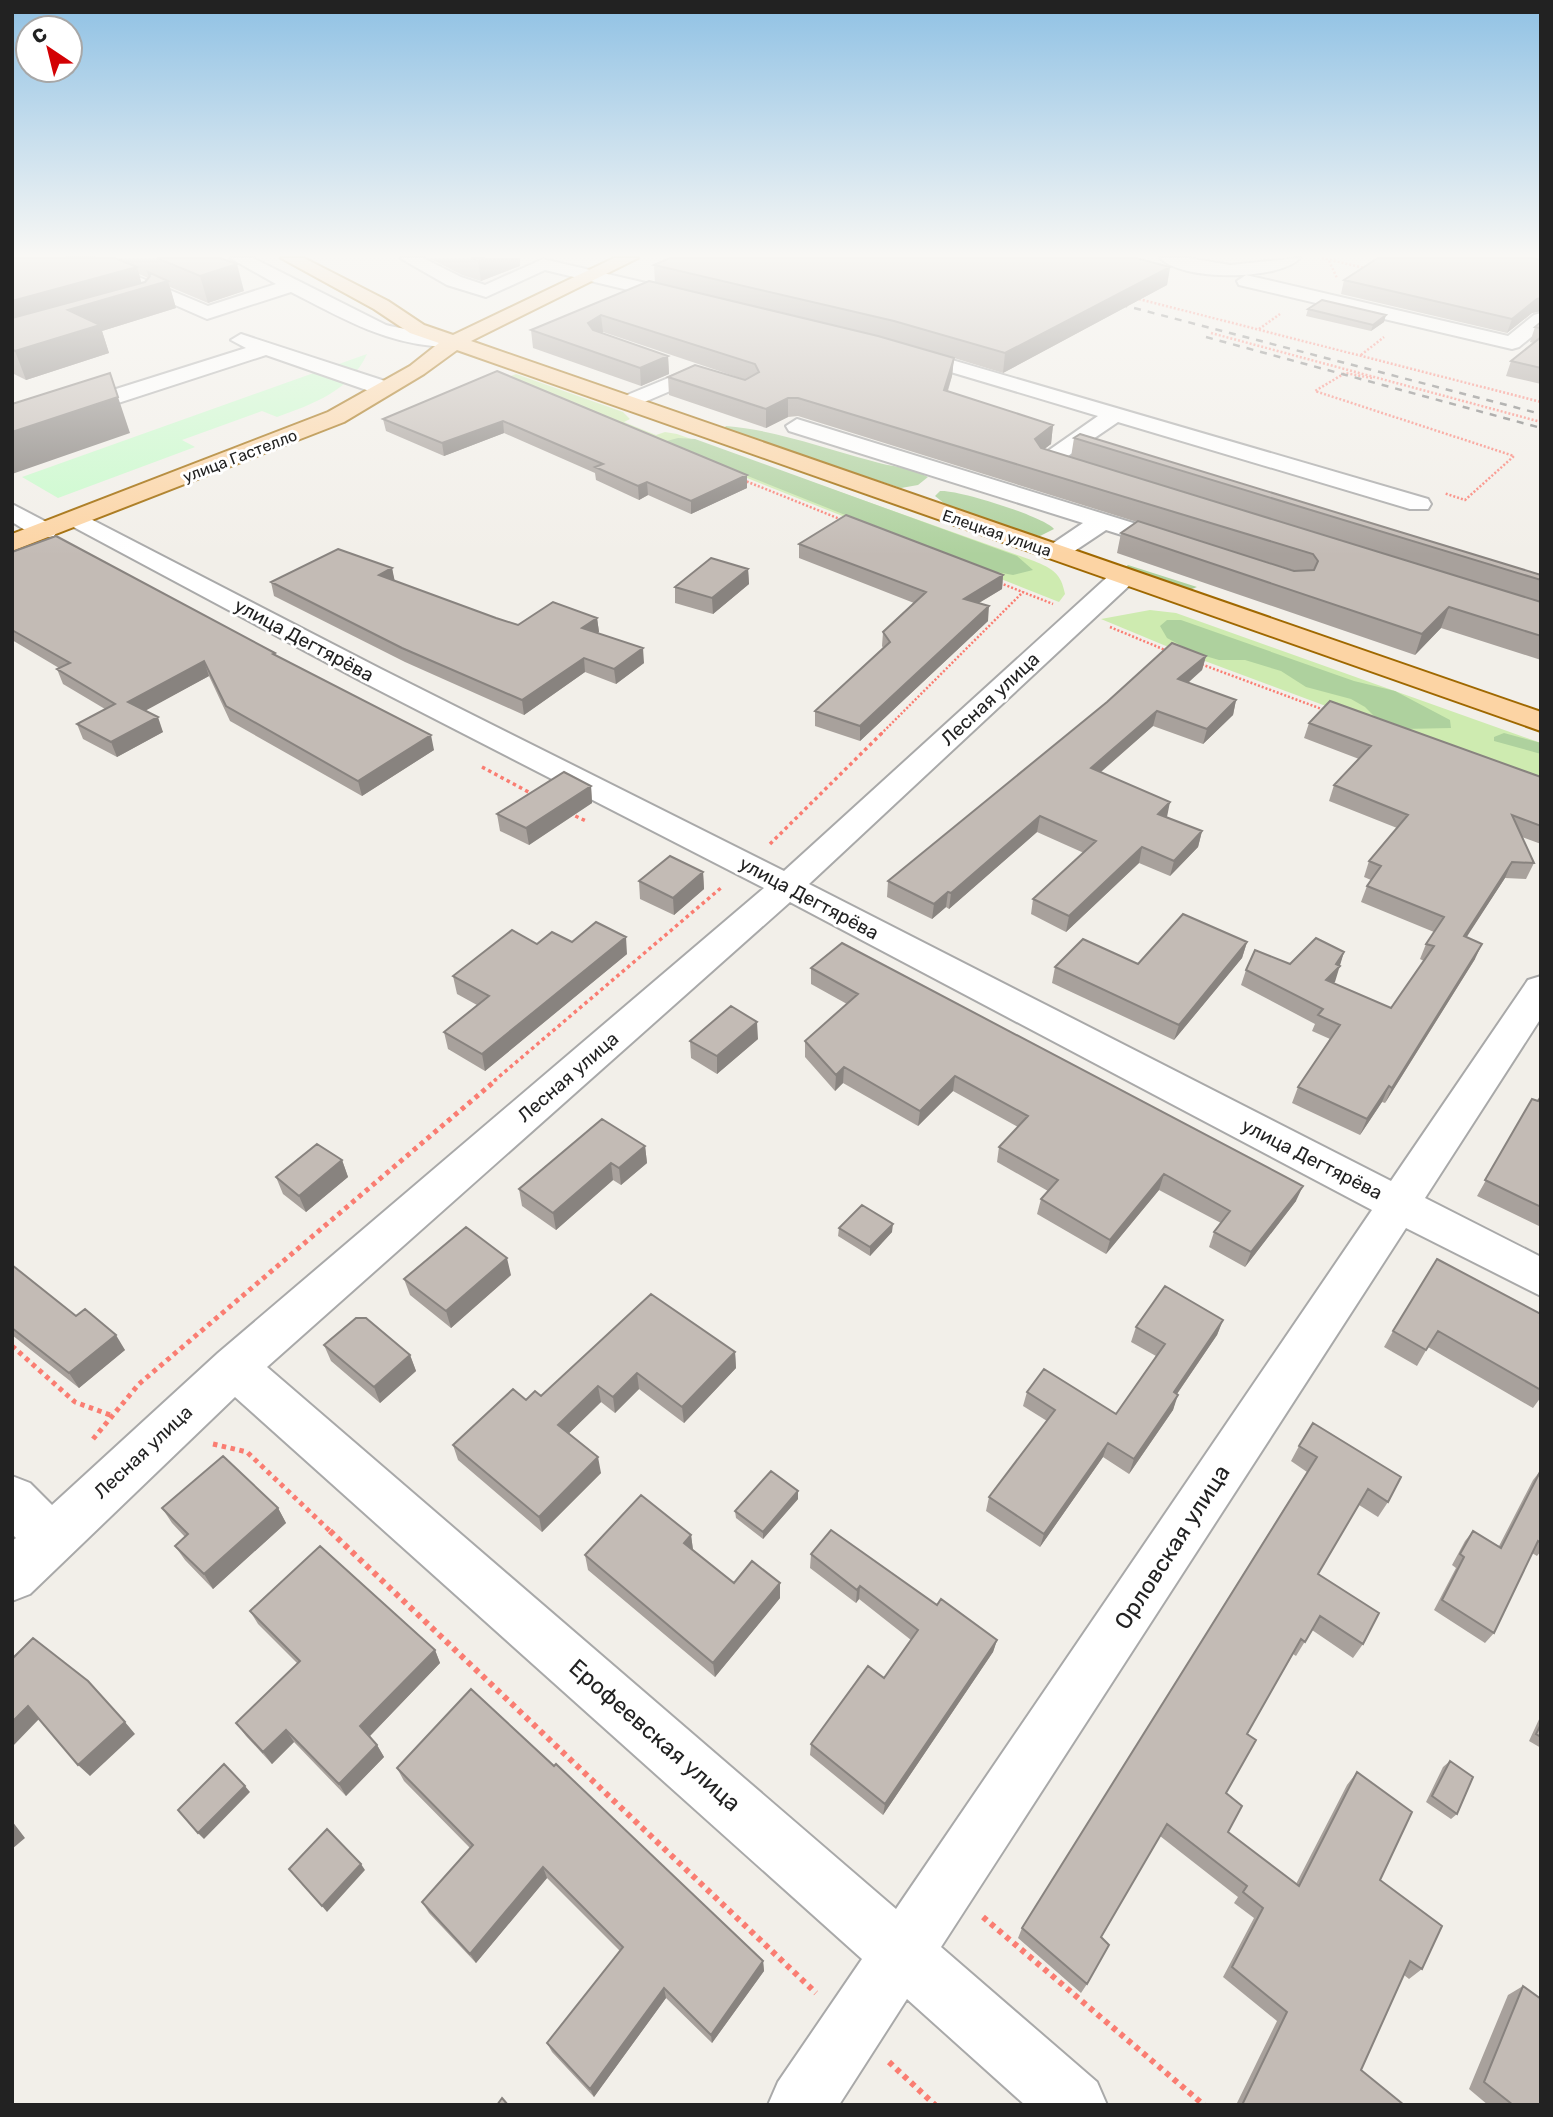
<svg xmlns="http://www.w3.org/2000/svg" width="1553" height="2117" font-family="Rubik,sans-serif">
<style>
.grass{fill:#ceebb0}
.forest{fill:#aed19e}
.park{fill:#c8facb}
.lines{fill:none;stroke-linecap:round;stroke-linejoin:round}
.minor-casing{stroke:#a9a9a9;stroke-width:4}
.major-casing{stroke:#9f6800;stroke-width:4}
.path-far3{stroke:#fa7d72;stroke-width:2.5;stroke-dasharray:2 2;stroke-linecap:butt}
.path-far2{stroke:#fa7d72;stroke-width:3.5;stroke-dasharray:3.5 3.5;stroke-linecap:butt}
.path-far1{stroke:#fa7d72;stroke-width:5;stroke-dasharray:4.5 4.5;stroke-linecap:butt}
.path{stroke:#fa7d72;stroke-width:6;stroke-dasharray:5 5;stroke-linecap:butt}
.minor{fill:#fff;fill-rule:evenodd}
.major{fill:#fcd4a4;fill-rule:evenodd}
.rail{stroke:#707070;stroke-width:2.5;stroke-dasharray:7 7;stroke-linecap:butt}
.wall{fill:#a8a19c;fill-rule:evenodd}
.shaded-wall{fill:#88837f}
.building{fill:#c3bbb5;stroke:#88837f;stroke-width:2}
.labels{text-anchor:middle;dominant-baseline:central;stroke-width:6;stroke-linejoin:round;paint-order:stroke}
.far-street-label{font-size:16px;fill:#222;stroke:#fff}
.street-label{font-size:19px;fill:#222;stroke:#fff}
.near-street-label{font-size:23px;fill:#222;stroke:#fff}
</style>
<rect width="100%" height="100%" fill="#f2efe9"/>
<path class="grass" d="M516,374L623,412L630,419L624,422L656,435L665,432L677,434L1034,561C1053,569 1061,573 1065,594L1059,602L500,380Z
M1150,610L1176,613L1541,743V786L1178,651L1101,619Z"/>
<path class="forest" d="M726,426C776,430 823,448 872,461C891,467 911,467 928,477L918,485L901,488L727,431L723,429Z
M678,438L695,439L1017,556L1033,570L1013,575L980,569L663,442Z
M940,491C957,489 1045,517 1054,529L1040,536L1028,534L945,504L935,496Z
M1128,565L1197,587L1187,591L1122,570Z
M1167,620H1181L1354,681L1395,691L1450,720L1451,728L1403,729L1378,720L1365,707L1351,699L1306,687L1281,671L1245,660H1219L1195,653L1167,638L1160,626Z
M1504,733L1541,743V754L1494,741V737Z"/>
<path class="park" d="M367,354C350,391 313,404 277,417L262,411L182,440L195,447L58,498L22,477Z"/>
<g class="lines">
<defs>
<path id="minor" d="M68,258H93L208,306L276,284L230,258H253L386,325C402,330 458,334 464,342C457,351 444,347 433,346C380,341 338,316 291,292L207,319Z
M400,258H423L461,277L485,285L543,259L693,294L695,298L686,304L545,270L486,297L447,285Z
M1160,258H1188L1230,265L1300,258C1279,281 1181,281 1160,258Z
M1246,275L1508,336L1534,315L1541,313V329L1519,347L1512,349L1239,285L1237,281Z
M241,334L394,384L397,389L386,395L378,394L266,355L75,417L67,419L56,412L59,407L246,348L231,340Z
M904,346L1428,499L1431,504L1428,509H1410L1118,422L1065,458L1092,467L1096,472L1092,477L1084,479L1039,465L1035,460L1098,416L897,356L894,352Z
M695,367L723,376L727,380L716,386L696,380L628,409L617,403L620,398Z
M797,419L1185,539L1189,544L1185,549L1176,552L1106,530L1064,558H1046L1042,553L1046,548L1083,523L789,431L786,426Z
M12,504L54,526L57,531L54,536C37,540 26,530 12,522Z
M77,512L381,669L784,871L1114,571H1132L1136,577L1132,583L809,884L1391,1181L1528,980L1541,976V1018L1425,1198L1541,1257V1296L1406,1228L941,1947L1097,2082L1107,2105H1025L907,1999L839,2105H768L778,2082L862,1959L235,1397L30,1594L12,1601V1541L16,1538L12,1534V1476L30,1483L52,1505L218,1353L764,888L361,681L68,524L65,519L68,514ZM790,902L1372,1210L896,1909L267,1367Z"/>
<path id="major" d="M281,258H304L388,301L424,325L453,335L614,258H638L471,341L1541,712V731L457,350L424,374L344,422L12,551V534L328,412L410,366L439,343L410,333L374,309Z"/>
</defs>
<use href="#minor" class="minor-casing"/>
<use href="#major" class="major-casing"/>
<path class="path-far3" d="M1322,258L1369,269
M1329,261L1337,278
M1135,298L1541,402
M1259,329L1280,314
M1211,333L1541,422
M1361,355L1384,337
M1372,378L1345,373L1315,391L1514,456L1465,500L1444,493
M743,480L845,521
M1000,583L1053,604
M1110,627L1170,652
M1198,663L1327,711
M881,734L1023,592"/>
<path class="path-far2" d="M482,767L536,796
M569,813L586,821
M770,844L883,732
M494,1081L722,887"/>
<path class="path-far1" d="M12,1346L75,1402L113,1416
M93,1439L139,1384L496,1080
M213,1444L247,1452L332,1533"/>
<path class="path" d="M330,1531L816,1993
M983,1917L1204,2105
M889,2062L935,2105"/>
<use href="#minor" class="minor"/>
<use href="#major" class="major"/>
<path class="rail" d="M1107,301L1541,414
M1206,337L1541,428"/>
</g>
<path class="wall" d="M12,258H157L244,291L208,303L170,287L176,308L102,331L109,353L26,380L12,373ZM139,274L148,278L145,282L141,283Z
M429,258H520V266L481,281L462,275Z
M1378,258H1541V311L1532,313L1507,333L1341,294L1344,280Z
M654,265L1170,267L1167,285L1003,373L954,358L952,376L948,391L1053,425L1051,444L1044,449L1071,457L1074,438L1541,575V660L1441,628L1415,655L1117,553L1121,533L1137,522L798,416L788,417L766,428L669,395L668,377L746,380L603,332L602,333L668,356L669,374L641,386L533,348L531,330L655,283ZM1241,554L1296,571H1294Z
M1308,309L1384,322L1371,331L1306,316Z
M1541,322V384L1506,376L1511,361L1533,343L1530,342L1535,327Z
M497,371L747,488L691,514L648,495L639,500L596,480L595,473L504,433L444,456L386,431L383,419Z
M799,544L1003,575L1002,589L979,603L988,621L860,741L815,726V711L883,648L882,646L883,632L914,603L799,558Z
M12,552L275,653L276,656L434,750L362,796L230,721L209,676L145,710L163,732L117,757L83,739L77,724L105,709L63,684L57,669L59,668L12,640Z
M392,568L394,581L496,618L518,625L597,618L599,632L597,633L644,663L616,684L585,672L524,715L405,662L274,596L271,582Z
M748,569L749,584L713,614L675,603V587Z
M1206,656L1202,670L1188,683L1236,700L1233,715L1203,744L1153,726L1101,772L1166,817L1202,831L1198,847L1170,876L1139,863L1066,932L1031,914L1033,899L1084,853L1037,832L949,909L946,907L932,919L887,897L888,881Z
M1309,723L1541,777V844L1522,837L1534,863L1526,879L1505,878L1466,937L1475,959L1385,1103L1382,1102L1360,1135L1292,1103L1298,1087L1330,1039L1312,1031L1315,1024L1241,985L1246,970L1290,964L1344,952L1333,983L1391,1008L1424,961L1420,959L1426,944L1434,932L1361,902L1367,886L1371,880L1364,877L1369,861L1397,828L1329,801L1334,785L1359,759L1304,738Z
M591,786L592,803L529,845L500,831L497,814Z
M703,872L704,889L674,915L640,899L639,881Z
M572,942L627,954L485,1071L448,1049L444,1032L477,1005L457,994L453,976L537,944Z
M1247,942L1242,958L1174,1040L1052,983L1055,967L1138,964Z
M811,968L1296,1201L1245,1267L1209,1247L1214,1232L1221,1223L1159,1190L1106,1254L1037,1214L1041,1199L1048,1191L997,1162L999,1147L1018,1127L953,1091L918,1126L843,1083L835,1091L805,1057V1041L847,1004L811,984Z
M758,1039L717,1074L691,1058L690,1041Z
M1541,1096V1227L1477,1196L1532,1099L1538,1101Z
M645,1146L647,1163L621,1185L613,1180L556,1230L522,1206L519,1189Z
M342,1160L348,1177L306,1212L283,1194L276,1177Z
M839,1228L892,1232L870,1256L838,1236Z
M12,1265L76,1316L125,1350L79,1388L12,1335Z
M511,1275L451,1328L410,1295L404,1279Z
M651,1294L735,1352L736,1368L684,1423L639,1389L615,1413L601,1402L568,1434L601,1473L542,1532L458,1460L453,1445L526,1400L541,1396Z
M1541,1314V1397L1533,1408L1428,1347L1417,1366L1384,1347L1393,1331Z
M1223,1320L1217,1335L1177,1394L1173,1410L1129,1474L1103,1457L1040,1547L986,1511L989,1497L1047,1421L1023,1406L1027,1392L1116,1414L1156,1356L1131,1342L1136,1327Z
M324,1345L410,1355L416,1371L380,1403L331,1361Z
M1299,1446L1388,1502L1378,1517L1359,1505L1318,1574L1363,1644L1353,1658L1312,1630L1296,1656L1293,1654L1247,1734L1226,1793L1228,1832L1296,1884L1347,1785L1357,1772L1380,1880L1422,1969L1409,1979L1404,1975L1361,2070L1404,2105H1236L1277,2021L1223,1977L1254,1918L1234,1903L1238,1897L1160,1836L1101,1937L1087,1984L1081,1993L1018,1938L1022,1928L1307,1472L1291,1461Z
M1541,1470V1551L1537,1556L1532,1553L1494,1633L1485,1643L1434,1610L1456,1568L1452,1565L1465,1541L1473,1531L1499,1546L1533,1480Z
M798,1499L763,1539L736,1518L735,1511Z
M162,1508H278L286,1523L213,1589L185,1560L175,1546L185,1537L172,1523Z
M691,1535L693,1550L734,1583L780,1598L715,1677L588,1570L585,1555Z
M811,1554L937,1605L997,1640L993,1652L883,1815L810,1755L811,1744L884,1678L911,1640L859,1599L856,1603L810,1568Z
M250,1611L435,1650L440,1663L370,1736L377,1745L384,1757L346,1796L294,1742L272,1764L246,1736L236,1723L298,1664L258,1624Z
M1541,1715V1748L1529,1741Z
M1450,1761L1457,1814L1451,1819L1426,1802L1443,1767Z
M554,1766L763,1961L764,1971L712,2043L666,1998L594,2097L552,2052L547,2043L620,1951L547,1878L476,1963L429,1913L422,1902L470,1848L404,1781L397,1768Z
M1523,1986L1541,2105H1488L1469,2089L1508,1995Z"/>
<path class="shaded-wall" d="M485,258H520V266L481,281L478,261Z
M237,264L244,291L208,303L200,276Z
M137,267L143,288L168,281L176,308L102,331L109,353L26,380L15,351L12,332V301Z
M1170,267L1167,285L1003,373L1005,353Z
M1541,298V311L1532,313L1507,333L1512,319L1537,299Z
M601,315L603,332L589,340L588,323Z
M1386,315L1384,322L1371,331L1373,325Z
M668,356L669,374L641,386L640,368Z
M954,358L952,376L942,408L944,390Z
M118,397L130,433L12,474V432Z
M788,398V417L766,428V409Z
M503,421L504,433L444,456L442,443Z
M1053,425L1051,444L1033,458L1035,439Z
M747,475V488L691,514V501Z
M647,482L648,495L639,500L638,486Z
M392,568L395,582L379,575Z
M748,569L749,584L713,614L712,598Z
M1003,575L1002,589L962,613L964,599Z
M989,606L988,621L860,741V726Z
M1449,607L1441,628L1415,655L1422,634Z
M597,618L599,632L584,642L582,628Z
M643,648L644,663L616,684L614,669Z
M1206,656L1202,670L1175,694L1178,679Z
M584,658L585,672L524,715L522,700Z
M204,661L209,676L134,717L128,702Z
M1236,700L1233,715L1203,744L1207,729Z
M1157,711L1153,726L1088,783L1091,768Z
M158,717L163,732L117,757L111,742Z
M431,735L434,750L362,796L358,781Z
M591,786L592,803L529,845L526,828Z
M1170,802L1167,817L1158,814Z
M1040,816L1037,832L949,909L951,893Z
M1202,831L1198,847L1170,876L1174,861Z
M1142,847L1139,863L1066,932L1069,916Z
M1512,862L1505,878L1457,952L1464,936Z
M703,872L704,889L674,915L673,898Z
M948,892L946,907L932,919L934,904Z
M626,937L627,954L485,1071L482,1054Z
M1247,942L1242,958L1174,1040L1179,1025Z
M1482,944L1475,959L1385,1103L1392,1088Z
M1344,952L1335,982L1321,996L1326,980L1336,964Z
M757,1022L758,1039L717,1074V1056Z
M844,1067L843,1083L835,1091L836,1075Z
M955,1076L953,1091L918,1126L920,1111Z
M1389,1086L1382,1102L1360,1135L1367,1119Z
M645,1146L647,1163L621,1185L619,1168Z
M342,1160L348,1177L306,1212L299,1196Z
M611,1163L613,1180L556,1230L553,1213Z
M1164,1174L1159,1190L1106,1254L1110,1240Z
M1303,1186L1296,1201L1245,1267L1251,1252Z
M893,1224L892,1232L870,1256V1247Z
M507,1258L511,1275L451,1328L446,1311Z
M1223,1320L1217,1335L1168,1407L1174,1392Z
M116,1335L125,1350L79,1388L69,1373Z
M735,1352L736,1368L684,1423L682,1407Z
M410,1355L416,1371L380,1403L374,1387Z
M637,1373L639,1389L615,1413L613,1397Z
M598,1386L601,1402L561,1441L558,1425Z
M1178,1395L1173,1410L1129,1474L1134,1459Z
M1108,1443L1103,1457L1040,1547L1044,1534Z
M598,1457L601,1473L542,1532L539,1517Z
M798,1491V1499L763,1539V1532Z
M278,1508L286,1523L213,1589L204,1574Z
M691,1535L693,1550L684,1543Z
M780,1583V1598L715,1677L713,1663Z
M860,1586L859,1599L856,1603L857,1590Z
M997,1640L993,1652L883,1815L885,1804Z
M435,1650L440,1663L367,1739L360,1726Z
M28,1706L40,1718L12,1747V1722Z
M125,1722L135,1734L90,1776L78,1765Z
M286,1730L294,1742L272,1764L263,1752Z
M377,1745L384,1757L346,1796L339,1784Z
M245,1786L250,1792L204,1839L198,1833Z
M12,1821L25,1838L12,1849Z
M361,1864L365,1870L327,1912L322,1906Z
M543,1867L547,1878L476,1963L470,1954Z
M763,1961L764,1971L712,2043L711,2035Z
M664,1988L666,1998L594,2097L590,2089Z"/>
<path class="building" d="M12,258H115L137,267L12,301Z
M157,258H220L237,264L200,276Z
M471,258H485L478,261Z
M670,258H1136L1170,267L1005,353L894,321L654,265Z
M1378,258H1533L1541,260V298L1537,299L1512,319L1344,280Z
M148,272L168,281L68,310L100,325L15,351L12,349V318L145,282L150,276Z
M649,281L878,336L954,358L944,390L1053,425L1035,439L1041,448L1541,602V636L1449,607L1422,634L1121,533L1138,521L1294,571L1314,570L1318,561L1313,554L798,398H788L766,409L668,377L695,365L745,380L759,372L755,364L601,315L588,323L593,330L668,356L640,368L531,330Z
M1322,300L1386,315L1373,325L1308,309Z
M1541,322V328L1535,327Z
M1541,337V368L1511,361Z
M497,371L747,475L691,501L647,482L638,486L595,467L603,464L503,421L442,443L383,419Z
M110,373L118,397L12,432V404Z
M1080,434L1541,575V580L1074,438Z
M846,515L1003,575L964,599L989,606L860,726L815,711L890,642L883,632L926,592L799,544Z
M56,536L275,653L273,654L431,735L358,781L226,706L204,661L128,702L158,717L111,742L77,724L115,704L57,669L70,663L12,630V552Z
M338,549L392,568L379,575L496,618L518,625L553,602L597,618L582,628L643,648L614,669L584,658L522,700L402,648L271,582Z
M711,558L748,569L712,598L675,587Z
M1172,643L1206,656L1178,679L1236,700L1207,729L1157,711L1091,768L1170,802L1158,814L1202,831L1174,861L1142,847L1069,916L1033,899L1096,841L1040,816L951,893L948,892L934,904L888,881L1107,702Z
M1330,701L1541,777V826L1512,815L1534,863L1512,862L1464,936L1482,944L1392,1088L1389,1086L1367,1119L1298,1087L1340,1025L1318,1015L1323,1009L1246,970L1255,950L1290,964L1316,938L1344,952L1336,964L1340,966L1326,980L1391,1008L1434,946L1426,944L1444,917L1367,886L1381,866L1369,861L1408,815L1334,785L1371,746L1309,723Z
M564,772L591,786L526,828L497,814Z
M670,856L703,872L673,898L639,881Z
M1183,914L1247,942L1179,1025L1055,967L1083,939L1138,964Z
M596,922L626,937L482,1054L444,1032L489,996L453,976L512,930L537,944L552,932L572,942Z
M842,943L1303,1186L1251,1252L1214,1232L1230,1211L1164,1174L1110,1240L1041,1199L1058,1180L999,1147L1028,1116L955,1076L920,1111L844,1067L836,1075L805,1041L858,994L811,968Z
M731,1006L757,1022L717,1056L690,1041Z
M1541,1096V1207L1485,1180L1532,1099L1538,1101Z
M602,1119L645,1146L619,1168L611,1163L553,1213L519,1189Z
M317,1144L342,1160L299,1196L276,1177Z
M862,1205L893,1224L870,1247L839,1228Z
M466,1227L507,1258L446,1311L404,1279Z
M1437,1259L1541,1314V1390L1438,1331L1426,1350L1393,1331Z
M12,1265L76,1316L85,1309L116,1335L69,1373L12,1328Z
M1165,1286L1223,1320L1174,1392L1178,1395L1134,1459L1108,1443L1044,1534L989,1497L1055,1410L1027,1392L1044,1369L1116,1414L1165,1344L1136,1327Z
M651,1294L735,1352L682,1407L637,1373L613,1397L598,1386L558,1425L598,1457L539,1517L453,1445L513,1389L526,1400L535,1391L541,1396Z
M356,1318H366L410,1355L374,1387L324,1345Z
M1313,1423L1401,1477L1388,1502L1368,1489L1318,1574L1379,1613L1363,1644L1320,1616L1305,1642L1301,1639L1247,1734L1256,1740L1226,1793L1242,1806L1228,1832L1299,1886L1357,1772L1412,1812L1380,1880L1442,1926L1422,1969L1410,1961L1361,2070L1404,2105H1242L1287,2012L1232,1967L1263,1908L1243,1892L1247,1886L1167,1824L1101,1937L1109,1945L1087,1984L1022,1928L1317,1457L1299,1446Z
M223,1456L278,1508L204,1574L175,1546L188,1534L162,1508Z
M1541,1470V1543L1538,1541L1494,1633L1442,1600L1464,1557L1460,1554L1473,1531L1501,1548Z
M771,1471L798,1491L763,1532L735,1511Z
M641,1495L691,1535L684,1543L734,1583L752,1561L780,1583L713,1663L585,1555Z
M831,1530L937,1605L941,1599L997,1640L885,1804L811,1744L868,1666L884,1678L918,1630L860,1586L857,1590L811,1554Z
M320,1546L435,1650L360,1726L377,1745L339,1784L286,1730L263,1752L236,1723L300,1661L250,1611Z
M33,1638L88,1681L125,1722L78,1765L28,1706L12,1722V1659Z
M471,1689L554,1766L556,1764L763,1961L711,2035L664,1988L590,2089L547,2043L623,1947L543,1867L470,1954L422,1902L473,1845L397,1768Z
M1541,1724V1737L1536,1734Z
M1450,1761L1473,1777L1457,1814L1432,1796Z
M224,1764L245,1786L198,1833L178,1810Z
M327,1829L361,1864L322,1906L289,1869Z
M1523,1986L1541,1999V2105H1513L1484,2082Z
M502,2098L508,2105H497Z"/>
<linearGradient id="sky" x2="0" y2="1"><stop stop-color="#8fc1e4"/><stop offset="0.46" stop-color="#f9f8f5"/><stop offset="1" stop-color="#f9f8f5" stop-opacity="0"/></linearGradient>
<rect width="1553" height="555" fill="url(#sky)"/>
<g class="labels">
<g class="far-street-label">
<text transform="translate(240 456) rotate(-21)">улица Гастелло</text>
<text transform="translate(997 533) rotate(19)">Елецкая улица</text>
</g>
<g class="street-label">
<text transform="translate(304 640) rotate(28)">улица Дегтярёва</text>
<text transform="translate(990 699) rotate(-43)">Лесная улица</text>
<text transform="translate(809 898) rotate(28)">улица Дегтярёва</text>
<text transform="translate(568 1077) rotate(-41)">Лесная улица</text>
<text transform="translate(1312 1159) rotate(27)">улица Дегтярёва</text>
<text transform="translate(143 1452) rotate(-43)">Лесная улица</text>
</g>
<g class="near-street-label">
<text transform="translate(1172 1547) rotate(-57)">Орловская улица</text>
<text transform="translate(655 1735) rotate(41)">Ерофеевская улица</text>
</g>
</g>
<rect width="1553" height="2117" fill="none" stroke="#222222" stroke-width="28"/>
<g transform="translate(49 49) rotate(325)"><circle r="33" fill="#ffffff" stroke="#a7a7a7" stroke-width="2"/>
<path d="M0-5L12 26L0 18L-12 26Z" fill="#d30104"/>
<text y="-10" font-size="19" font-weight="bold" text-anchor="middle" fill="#222222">С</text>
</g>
</svg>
